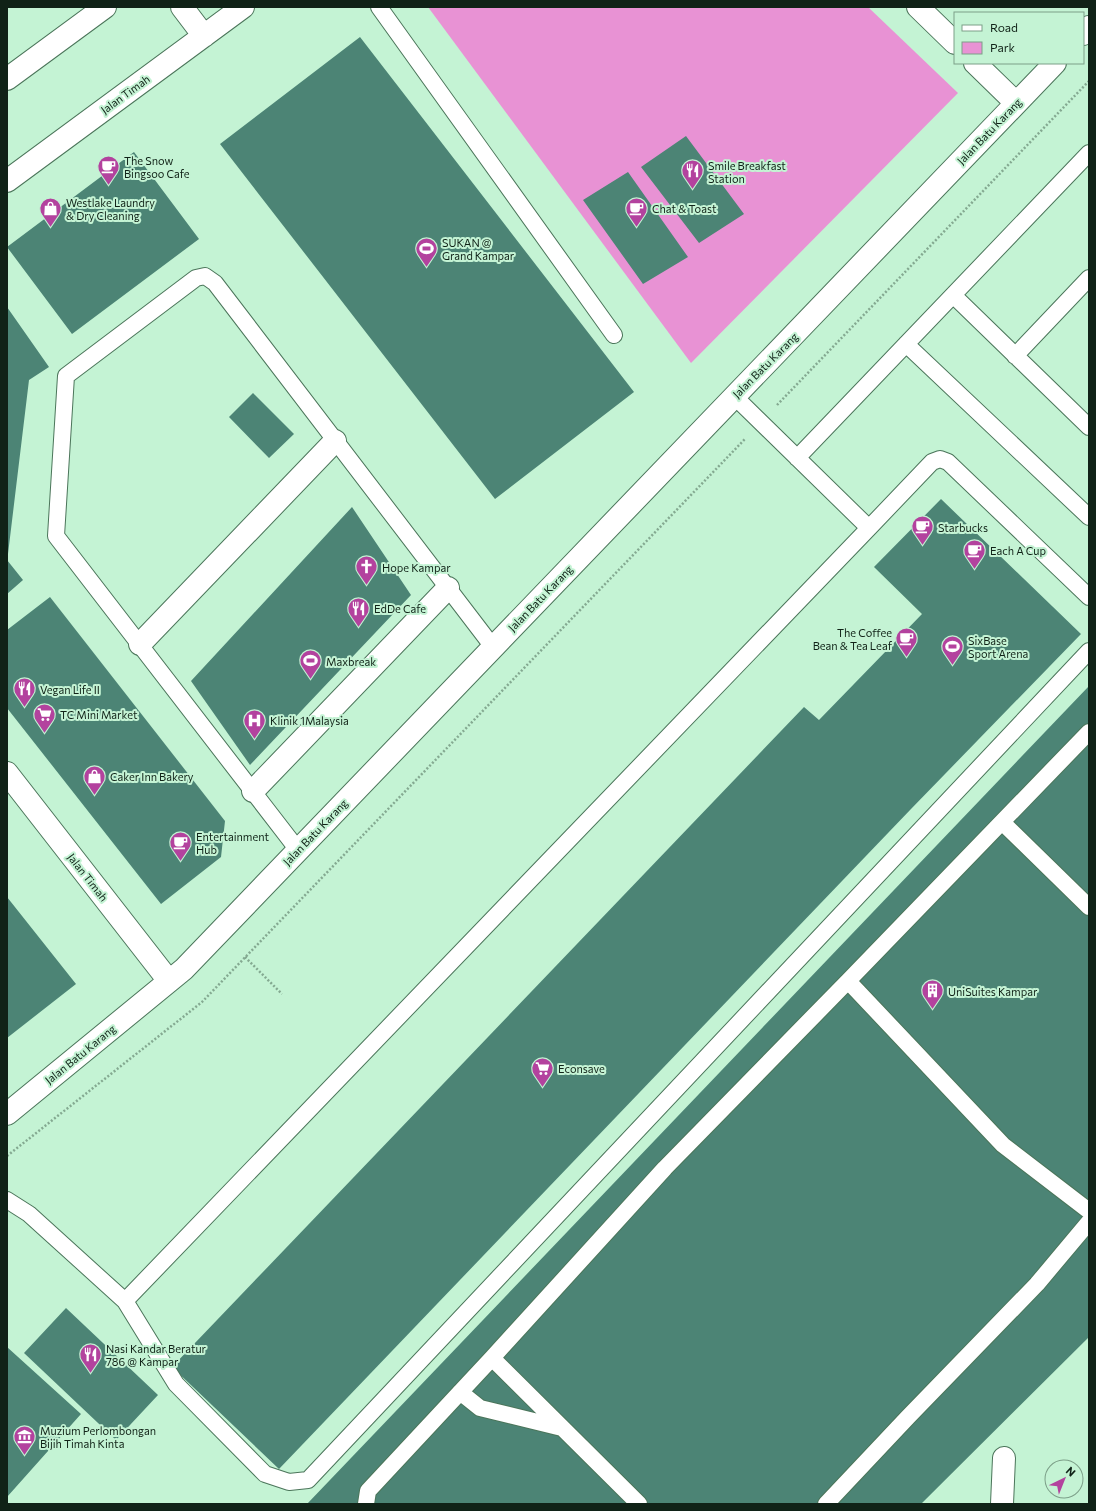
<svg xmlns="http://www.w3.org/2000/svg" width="1096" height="1511" font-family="Commissioner,sans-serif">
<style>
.green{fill:#e892d4}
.building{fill:#4c8475}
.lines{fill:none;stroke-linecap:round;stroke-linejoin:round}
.service-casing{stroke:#4b755a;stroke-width:18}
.minor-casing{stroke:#4b755a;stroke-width:24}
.path{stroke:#84a991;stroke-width:2.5;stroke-dasharray:2 2;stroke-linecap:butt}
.service{stroke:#fff;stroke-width:16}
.minor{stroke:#fff;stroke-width:22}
.labels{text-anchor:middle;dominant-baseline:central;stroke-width:4;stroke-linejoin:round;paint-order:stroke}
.street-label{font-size:11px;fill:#102217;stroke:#c4f3d4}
.poi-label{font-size:11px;fill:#102217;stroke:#c4f3d4;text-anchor:start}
</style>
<rect width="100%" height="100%" fill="#c4f3d4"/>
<path class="green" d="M428,7H868L958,93L691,363Z"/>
<path class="building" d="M360,37L634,392L495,499L220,144Z
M686,136L744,214L699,243L641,167Z
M134,152L199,239L72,334L7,247Z
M628,172L688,257L643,284L583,200Z
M7,307L49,367L29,380L8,554Z
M253,393L294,434L269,458L229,417Z
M941,499L1081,634L911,809L279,1469L172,1367L804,707L819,720L922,614L874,567Z
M352,507L411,595L250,765L191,681Z
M7,560L23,580L7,594Z
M50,597L225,821L221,857L161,904L7,708V630Z
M1089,686V1337L921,1504H307Z
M7,897L76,984L7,1038Z
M66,1308L158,1395L116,1440L24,1353Z
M7,1347L81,1414L7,1497Z"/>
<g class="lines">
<defs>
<path id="service" d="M379,7L614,335
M953,295L1089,427
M906,344L1089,517
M1015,356L1089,278
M734,396L869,528L932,462L940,459L948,462L1089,597
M797,458L1089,153
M1002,822L1089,907
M298,850L56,536L66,376L196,278L205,276L215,283L493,647
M848,981L1003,1145L1089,1211
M7,1200L29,1214L125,1301L176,1384L265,1474L289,1482L308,1480L1089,651
M125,1301L869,528
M492,1358L639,1504
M460,1392L480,1408L562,1428
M366,1504L368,1491L492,1358L665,1168L848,981L1089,732
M826,1504L908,1417L1037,1284L1089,1222"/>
<path id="minor" d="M182,7L204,36
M918,7L955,43
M1083,34L1089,27
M975,63L1016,103
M7,79L105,7
M7,181L243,7
M140,644L335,441
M7,773L169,981
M253,791L448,588
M7,1114L184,969L1055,63
M1002,1504L1004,1458"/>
</defs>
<use href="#service" class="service-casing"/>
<use href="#minor" class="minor-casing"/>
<path class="path" d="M777,405L1089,81
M245,957L282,994
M7,1156L202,1002L745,439"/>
<use href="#service" class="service"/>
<use href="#minor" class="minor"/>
</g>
<defs>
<symbol id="cafe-pin" viewBox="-11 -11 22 30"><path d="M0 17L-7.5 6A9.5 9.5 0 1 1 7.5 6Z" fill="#b3429e" stroke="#c4f3d4"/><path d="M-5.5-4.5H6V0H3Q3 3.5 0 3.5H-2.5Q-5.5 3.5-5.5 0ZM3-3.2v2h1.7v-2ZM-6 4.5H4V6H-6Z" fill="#fff"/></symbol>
<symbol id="restaurant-pin" viewBox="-11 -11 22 30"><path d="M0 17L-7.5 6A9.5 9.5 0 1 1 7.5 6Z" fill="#b3429e" stroke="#c4f3d4"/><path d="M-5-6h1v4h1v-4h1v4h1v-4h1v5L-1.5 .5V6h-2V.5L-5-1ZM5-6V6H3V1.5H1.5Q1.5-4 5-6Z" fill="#fff"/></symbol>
<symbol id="shop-pin" viewBox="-11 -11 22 30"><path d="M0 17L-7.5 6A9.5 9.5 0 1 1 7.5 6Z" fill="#b3429e" stroke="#c4f3d4"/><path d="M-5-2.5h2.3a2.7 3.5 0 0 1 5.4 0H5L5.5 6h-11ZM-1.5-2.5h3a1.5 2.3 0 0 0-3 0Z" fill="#fff"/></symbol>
<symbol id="stadium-pin" viewBox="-11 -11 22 30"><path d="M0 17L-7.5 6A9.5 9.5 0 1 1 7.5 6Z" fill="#b3429e" stroke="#c4f3d4"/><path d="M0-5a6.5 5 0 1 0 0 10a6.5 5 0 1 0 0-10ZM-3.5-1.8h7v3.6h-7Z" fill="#fff"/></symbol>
<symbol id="church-pin" viewBox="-11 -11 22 30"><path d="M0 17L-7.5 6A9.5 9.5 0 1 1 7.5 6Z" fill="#b3429e" stroke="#c4f3d4"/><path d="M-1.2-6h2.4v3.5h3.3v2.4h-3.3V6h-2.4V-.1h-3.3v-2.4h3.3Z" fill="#fff"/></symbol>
<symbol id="supermarket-pin" viewBox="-11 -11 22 30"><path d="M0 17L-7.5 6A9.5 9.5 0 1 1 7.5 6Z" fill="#b3429e" stroke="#c4f3d4"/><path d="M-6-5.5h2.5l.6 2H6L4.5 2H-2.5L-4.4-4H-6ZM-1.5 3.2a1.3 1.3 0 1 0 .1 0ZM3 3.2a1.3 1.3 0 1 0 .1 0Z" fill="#fff"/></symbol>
<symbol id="hospital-pin" viewBox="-11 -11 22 30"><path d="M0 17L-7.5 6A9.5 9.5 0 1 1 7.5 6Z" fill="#b3429e" stroke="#c4f3d4"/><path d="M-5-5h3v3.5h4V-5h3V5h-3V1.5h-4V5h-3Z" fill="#fff"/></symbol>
<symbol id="building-pin" viewBox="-11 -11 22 30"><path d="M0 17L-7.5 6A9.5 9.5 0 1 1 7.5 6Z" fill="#b3429e" stroke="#c4f3d4"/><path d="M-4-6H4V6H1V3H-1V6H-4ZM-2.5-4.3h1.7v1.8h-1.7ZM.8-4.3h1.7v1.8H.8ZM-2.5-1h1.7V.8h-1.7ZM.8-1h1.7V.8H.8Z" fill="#fff"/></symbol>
<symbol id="museum-pin" viewBox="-11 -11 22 30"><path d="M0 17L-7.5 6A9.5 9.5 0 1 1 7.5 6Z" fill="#b3429e" stroke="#c4f3d4"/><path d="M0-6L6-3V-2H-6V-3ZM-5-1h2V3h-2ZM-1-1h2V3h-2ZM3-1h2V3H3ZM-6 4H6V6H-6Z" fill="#fff"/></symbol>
</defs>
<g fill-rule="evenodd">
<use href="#cafe-pin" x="96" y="154" width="25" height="34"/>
<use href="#restaurant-pin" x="680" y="158" width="25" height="34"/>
<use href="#shop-pin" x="38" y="196" width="25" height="34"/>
<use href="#cafe-pin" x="624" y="196" width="25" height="34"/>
<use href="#stadium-pin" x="414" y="236" width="25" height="34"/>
<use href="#cafe-pin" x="910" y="514" width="25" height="34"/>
<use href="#cafe-pin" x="962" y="538" width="25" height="34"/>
<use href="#church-pin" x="354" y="554" width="25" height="34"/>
<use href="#restaurant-pin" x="346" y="596" width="25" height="34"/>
<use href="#cafe-pin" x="894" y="626" width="25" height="34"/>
<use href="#stadium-pin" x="940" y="634" width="25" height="34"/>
<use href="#stadium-pin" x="298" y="648" width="25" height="34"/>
<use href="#restaurant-pin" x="12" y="676" width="25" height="34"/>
<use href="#supermarket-pin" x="32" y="702" width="25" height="34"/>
<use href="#hospital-pin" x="242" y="708" width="25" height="34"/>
<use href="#shop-pin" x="82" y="764" width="25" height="34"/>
<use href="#cafe-pin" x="168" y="830" width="25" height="34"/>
<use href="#building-pin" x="920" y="978" width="25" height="34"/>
<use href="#supermarket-pin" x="530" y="1056" width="25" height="34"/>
<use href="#restaurant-pin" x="78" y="1342" width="25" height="34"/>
<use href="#museum-pin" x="12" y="1424" width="25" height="34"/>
</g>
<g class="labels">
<g class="street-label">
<text transform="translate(125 94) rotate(-36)">Jalan Timah</text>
<text transform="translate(989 131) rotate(-46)">Jalan Batu Karang</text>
<text transform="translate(765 365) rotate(-45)">Jalan Batu Karang</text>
<text transform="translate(540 598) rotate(-46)">Jalan Batu Karang</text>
<text transform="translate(315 832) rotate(-46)">Jalan Batu Karang</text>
<text transform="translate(88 877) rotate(52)">Jalan Timah</text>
<text transform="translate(80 1054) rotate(-39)">Jalan Batu Karang</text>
</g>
<g class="poi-label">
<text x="124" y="160">The Snow<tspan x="124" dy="13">Bingsoo Cafe</tspan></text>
<text x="708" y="165">Smile Breakfast<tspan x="708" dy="13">Station</tspan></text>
<text x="66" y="202">Westlake Laundry<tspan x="66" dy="13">&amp; Dry Cleaning</tspan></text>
<text x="652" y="208">Chat &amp; Toast</text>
<text x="442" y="242">SUKAN @<tspan x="442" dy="13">Grand Kampar</tspan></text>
<text x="938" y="527">Starbucks</text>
<text x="990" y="550">Each A Cup</text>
<text x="382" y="567">Hope Kampar</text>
<text x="374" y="608">EdDe Cafe</text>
<text x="892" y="632" text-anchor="end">The Coffee<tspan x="892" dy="13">Bean &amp; Tea Leaf</tspan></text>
<text x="968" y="640">SixBase<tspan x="968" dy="13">Sport Arena</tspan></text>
<text x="326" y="661">Maxbreak</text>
<text x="40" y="689">Vegan Life II</text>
<text x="60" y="714">TC Mini Market</text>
<text x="270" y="720">Klinik 1Malaysia</text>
<text x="110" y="776">Caker Inn Bakery</text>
<text x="196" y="836">Entertainment<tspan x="196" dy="13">Hub</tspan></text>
<text x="948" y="991">UniSuites Kampar</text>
<text x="558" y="1068">Econsave</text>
<text x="106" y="1348">Nasi Kandar Beratur<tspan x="106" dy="13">786 @ Kampar</tspan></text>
<text x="40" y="1430">Muzium Perlombongan<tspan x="40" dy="13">Bijih Timah Kinta</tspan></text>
</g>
</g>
<rect width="1096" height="1511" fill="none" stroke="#102217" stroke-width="16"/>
<rect x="954" y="12" width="130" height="52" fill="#c4f3d4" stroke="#7c9f88"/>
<rect x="962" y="25" width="20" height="6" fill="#ffffff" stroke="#7c9f88"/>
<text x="990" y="32" font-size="12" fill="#102217">Road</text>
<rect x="962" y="42" width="20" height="12" fill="#e892d4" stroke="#7c9f88"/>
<text x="990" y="52" font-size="12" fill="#102217">Park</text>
<g transform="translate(1064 1479) rotate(43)"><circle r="19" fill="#c4f3d4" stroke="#7c9f88"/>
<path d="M0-3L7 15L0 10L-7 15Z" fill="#b3429e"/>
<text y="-6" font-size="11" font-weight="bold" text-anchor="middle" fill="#102217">N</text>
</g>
</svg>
